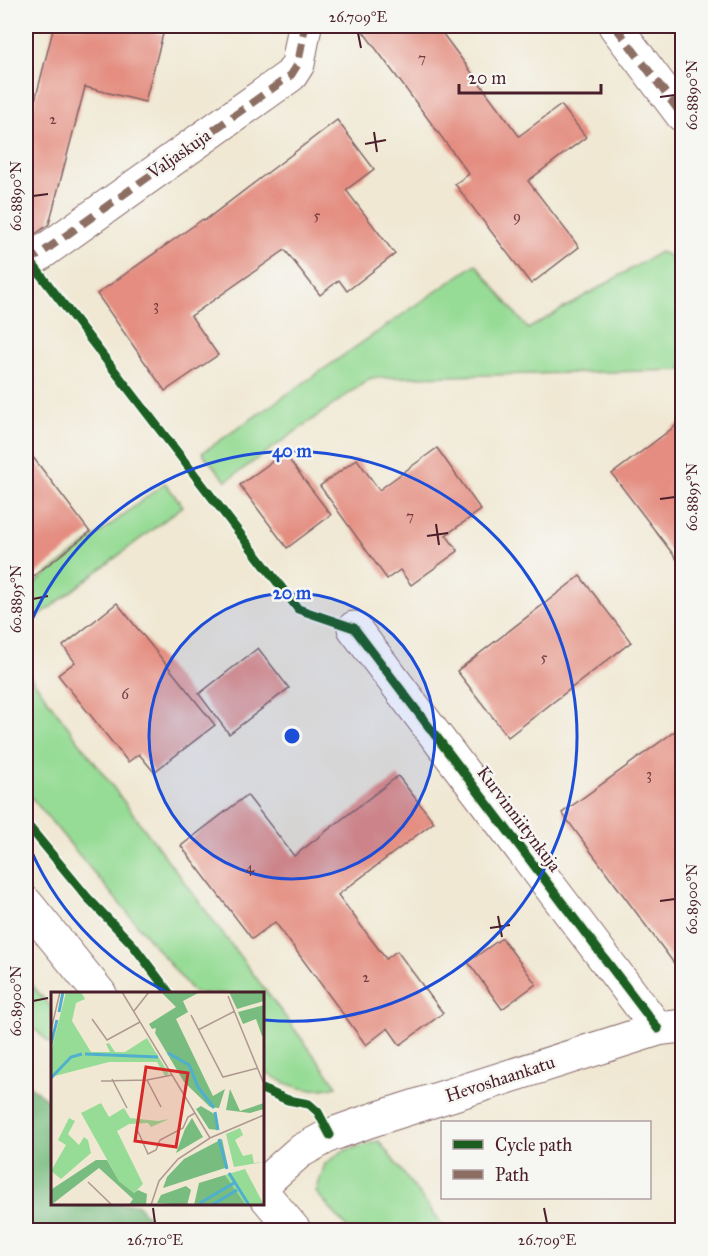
<svg xmlns="http://www.w3.org/2000/svg" width="708" height="1256" font-family="'IM FELL Great Primer',serif">
<style>
.green{fill:#97dc96;stroke:#707e60;stroke-width:1.5}
.forest{fill:#79bc7f;stroke:#626e55;stroke-width:1.5}
.building{fill:#e48d80}
.lines{fill:none;stroke-linecap:round;stroke-linejoin:round}
.street-casing{stroke:#846566;stroke-width:35}
.secondary-casing{stroke:#846566;stroke-width:35}
.path{stroke:#846566;stroke-width:4;stroke-dasharray:4.5 4.5;stroke-linecap:butt}
.street{stroke:#fff;stroke-width:33}
.secondary{stroke:#fff;stroke-width:33}
.quiet{stroke:#8d6e63;stroke-width:8;stroke-dasharray:15 8;stroke-linecap:butt}
.cycleway-casing{stroke:#f6f6f2;stroke-width:13}
.cycleway{stroke:#1b5e20;stroke-width:9}
.ticks{fill:none;stroke:#4a1f2b;stroke-width:2}
.ring{fill:none;stroke:#1d4ed8;stroke-width:3}
.labels{text-anchor:middle;dominant-baseline:central;stroke-width:5;stroke-linejoin:round;paint-order:stroke}
.number-label{font-size:15px;fill:#703a40}
.street-label{font-size:18px;fill:#4a1f2b;stroke:#f6f6f2}
.inset-river{fill:none;stroke:#4fafce;stroke-width:3}
.inset-road{fill:none;stroke:#ae9890;stroke-width:1.5}
.view{fill:#d62828;fill-opacity:0.15;stroke:#d62828;stroke-width:3}
.inset-edge{fill:none;stroke:#4a1f2b;stroke-width:3}
.centre{fill:#1d4ed8;stroke:#f6f6f2;stroke-width:3}
.ring-label{font-size:18px;text-anchor:middle;font-weight:bold;fill:#1d4ed8;stroke:#f6f6f2;stroke-width:5;stroke-linejoin:round;paint-order:stroke}
.neatline{fill:none;stroke:#4a1f2b;stroke-width:2}
.ticks-label{font-size:15px;text-anchor:middle;fill:#4a1f2b}
</style>
<rect width="100%" height="100%" fill="#f6f6f2"/>
<filter id="ink" filterUnits="userSpaceOnUse"><feTurbulence type="fractalNoise" baseFrequency=".0167" numOctaves="2"/><feDisplacementMap in="SourceGraphic" scale="12" xChannelSelector="R" yChannelSelector="G"/><feConvolveMatrix kernelMatrix="1 2 1 2 8 2 1 2 1" color-interpolation-filters="sRGB"/></filter>
<filter id="wash" filterUnits="userSpaceOnUse"><feTurbulence type="fractalNoise" baseFrequency=".008" numOctaves="4" result="noise"/><feDisplacementMap in="SourceGraphic" scale="24" xChannelSelector="R" yChannelSelector="G"/><feGaussianBlur stdDeviation="1.35" result="paint"/><feColorMatrix in="noise" values="0 0 0 0 0 0 0 0 0 0 0 0 0 0 0 0 0 1.4 0 .05"/><feComposite in="paint" operator="in"/></filter>
<g filter="url(#wash)">
<rect width="100%" height="100%" fill="#f0e8d3"/>
<path class="green" d="M660,252L682,261V370L371,378L226,481L202,453L476,264L528,329Z
M165,483L183,506L26,626V590Z
M26,671L337,1086C307,1094 288,1087 263,1070L262,994L194,993L26,791Z
M26,978L52,1009V1045L26,1021Z
M379,1141L446,1230H349L316,1192L325,1164L343,1151Z"/>
<path class="forest" d="M26,1083L44,1097L52,1107V1204H137L159,1230H26Z"/>
<g id="blocks">
<path class="building" d="M54,26H130L163,34L145,102L85,87L49,224L26,241V136Z
M359,26H437L519,136L561,105L586,137L528,181L579,247L531,284L455,184L469,174Z
M337,120L374,169L346,190L395,254L347,291L339,280L320,295L285,250L191,316L218,355L165,391L97,294L203,219L204,221Z
M682,421V566L612,474Z
M26,448L90,532L26,582Z
M437,448L481,510L446,535L458,551L411,585L400,570L387,579L320,486L357,459L379,490Z
M284,453L331,515L287,548L240,485Z
M580,576L631,642L508,737L457,671Z
M117,603L215,725L154,772L139,754L128,762L58,675L75,662L63,646Z
M258,648L289,688L229,734L199,694Z
M682,726V974L562,813Z
M398,776L434,822L338,895L386,959L397,951L443,1013L400,1045L388,1028L366,1045L275,922L252,939L181,846L247,795L294,856Z
M502,938L536,984L502,1009L468,962Z"/>
</g>
</g>
<g filter="url(#ink)">
<use href="#blocks" fill-opacity="0" stroke="#846566" stroke-width="1.5"/>
<g class="lines">
<defs>
<path id="street" d="M615,26L682,115
M26,264L291,75L298,64L305,26
M354,628L658,1029
M262,1185L299,1152L330,1135L369,1121L658,1029L682,1026"/>
<path id="secondary" d="M26,903L100,994
M262,1192L294,1230"/>
</defs>
<use href="#street" class="street-casing"/>
<use href="#secondary" class="secondary-casing"/>
<path class="path" d="M56,295L298,609L316,615"/>
<use href="#street" class="street"/>
<use href="#secondary" class="secondary"/>
<path class="quiet" d="M615,26L682,115
M26,264L291,75L298,64L305,26"/>
<defs>
<path id="cycleway" d="M30,261L298,609L354,628L658,1029
M26,823L87,897L133,945L170,994
M262,1089L288,1100L309,1104L318,1112L330,1135"/>
</defs>
<use href="#cycleway" class="cycleway-casing"/>
<use href="#cycleway" class="cycleway"/>
</g>
</g>
<path class="ticks" d="M358,33L361,48M660,97L675,95M374,132L377,152M365,144L386,140M33,196L48,194M660,499L675,497M436,524L439,545M427,536L448,533M33,599L48,596M660,901L675,899M498,916L502,937M490,928L510,925M33,1001L48,998M153,1208L155,1223M544,1208L547,1223"/>
<circle cx="292" cy="736" r="143" fill="#1d4ed8" fill-opacity=".12"/>
<g class="ring">
<circle cx="292" cy="736" r="143"/>
<path d="M169 993A285 285 0 0 1 26 838M26 634A285 285 0 1 1 265 1020"/>
</g>
<g class="labels">
<g class="number-label">
<text x="422" y="58">7</text>
<text x="53" y="119">2</text>
<text x="317" y="215">5</text>
<text x="517" y="216">9</text>
<text x="156" y="305">3</text>
<text x="410" y="516">7</text>
<text x="544" y="657">5</text>
<text x="125" y="694">6</text>
<text x="649" y="774">3</text>
<text x="250" y="867">4</text>
<text x="366" y="977">2</text>
</g>
<g class="street-label">
<text transform="translate(179 154) rotate(-35)">Valjaskuja</text>
<text transform="translate(519 819) rotate(53)">Kurvinniitynkuja</text>
<text transform="translate(500 1079) rotate(-18)">Hevoshaankatu</text>
</g>
</g>
<g transform="translate(51 992)">
<rect width="213" height="213" fill="#f0e8d3"/>
<path d="M15,0H30L34,7L25,11L21,29L40,60H59L55,52L58,51L64,60H74L96,46L118,82L114,84L106,70H58L0,85V60ZM50,111L58,125L73,116L79,126L107,129L118,127L100,135L97,131L78,132L66,139L92,192L83,201L68,189L30,121ZM18,126L24,129L17,142L28,153L33,145L37,148L40,161L10,187L0,179L15,153L7,148ZM189,136L192,143L184,148L192,164L201,162L203,171L213,170L183,175L175,142ZM194,177L213,213H195L174,183Z" fill="#97dc96"/>
<path d="M110,0H149L132,9L137,20L125,27L162,104L174,97L168,116L159,115L133,90L104,41L105,36L101,37L98,32L125,15ZM178,0H213V9L186,17ZM213,13V44H211L205,27L192,32L187,20ZM179,97L189,119L213,111V117L199,121L175,118ZM150,114L165,123L167,138L158,137L145,117ZM141,126L152,145L125,161L134,137ZM171,147L177,175L112,196L116,185L133,167ZM45,168H56L68,189L83,201L87,198L96,202L95,213H78L82,207L48,176L0,213L1,197ZM174,183L195,213H143L148,191ZM135,194L140,198L136,213L106,211L110,203Z" fill="#79bc7f"/>
<path class="inset-river" d="M8,20L12,0M0,52L6,28M117,61L138,73L147,95L163,116M34,62L107,65M0,86L20,65L31,62M164,120L167,138M168,147L176,177M178,181L198,213M149,211L183,191M161,213L186,198"/>
<path class="inset-road" d="M71,0L159,146M177,4L213,92M83,19L98,0M140,23L172,85L207,76M41,27L56,48L89,30M0,38L9,0M147,38L184,19M61,87L76,116M96,88L110,115M50,89L96,88L121,83M85,135L97,162L105,158L109,148L132,136L137,125L144,121M37,190L61,213M100,213L108,189L127,167L159,146L213,123"/>
<path class="view" d="M95,75L137,81L125,155L84,149Z"/>
<rect width="213" height="213" class="inset-edge"/>
</g>
<circle cx="292" cy="736" r="9" class="centre"/>
<g class="ring-label">
<text x="292" y="457">40 m</text>
<text x="292" y="599">20 m</text>
</g>
<rect width="708" height="1256" fill="none" stroke="#f6f6f2" stroke-width="66"/>
<rect x="441" y="1121" width="210" height="78" fill="#f6f6f2" stroke="#b1a0a2" stroke-width="1.5"/>
<rect x="453" y="1140" width="30" height="9" fill="#1b5e20" stroke="#b1a0a2" stroke-width="1.5"/>
<text x="495" y="1151" font-size="18" fill="#4a1f2b">Cycle path</text>
<rect x="453" y="1170" width="30" height="9" fill="#8d6e63" stroke="#b1a0a2" stroke-width="1.5"/>
<text x="495" y="1181" font-size="18" fill="#4a1f2b">Path</text>
<path d="M459 84v9h142v-9" fill="none" stroke="#4a1f2b" stroke-width="3"/>
<text x="468" y="84" font-size="18" fill="#4a1f2b" stroke="#f6f6f2" stroke-width="4.5" paint-order="stroke">20 m</text>
<rect x="33" y="33" width="642" height="1190" class="neatline"/>
<g class="ticks-label">
<text x="358" y="22">26.709°E</text>
<text transform="translate(692 95) rotate(-90)" y="5">60.8890°N</text>
<text transform="translate(16 196) rotate(-90)" y="5">60.8890°N</text>
<text transform="translate(692 497) rotate(-90)" y="5">60.8895°N</text>
<text transform="translate(16 599) rotate(-90)" y="5">60.8895°N</text>
<text transform="translate(692 899) rotate(-90)" y="5">60.8900°N</text>
<text transform="translate(16 1001) rotate(-90)" y="5">60.8900°N</text>
<text x="155" y="1245">26.710°E</text>
<text x="547" y="1245">26.709°E</text>
</g>
</svg>
